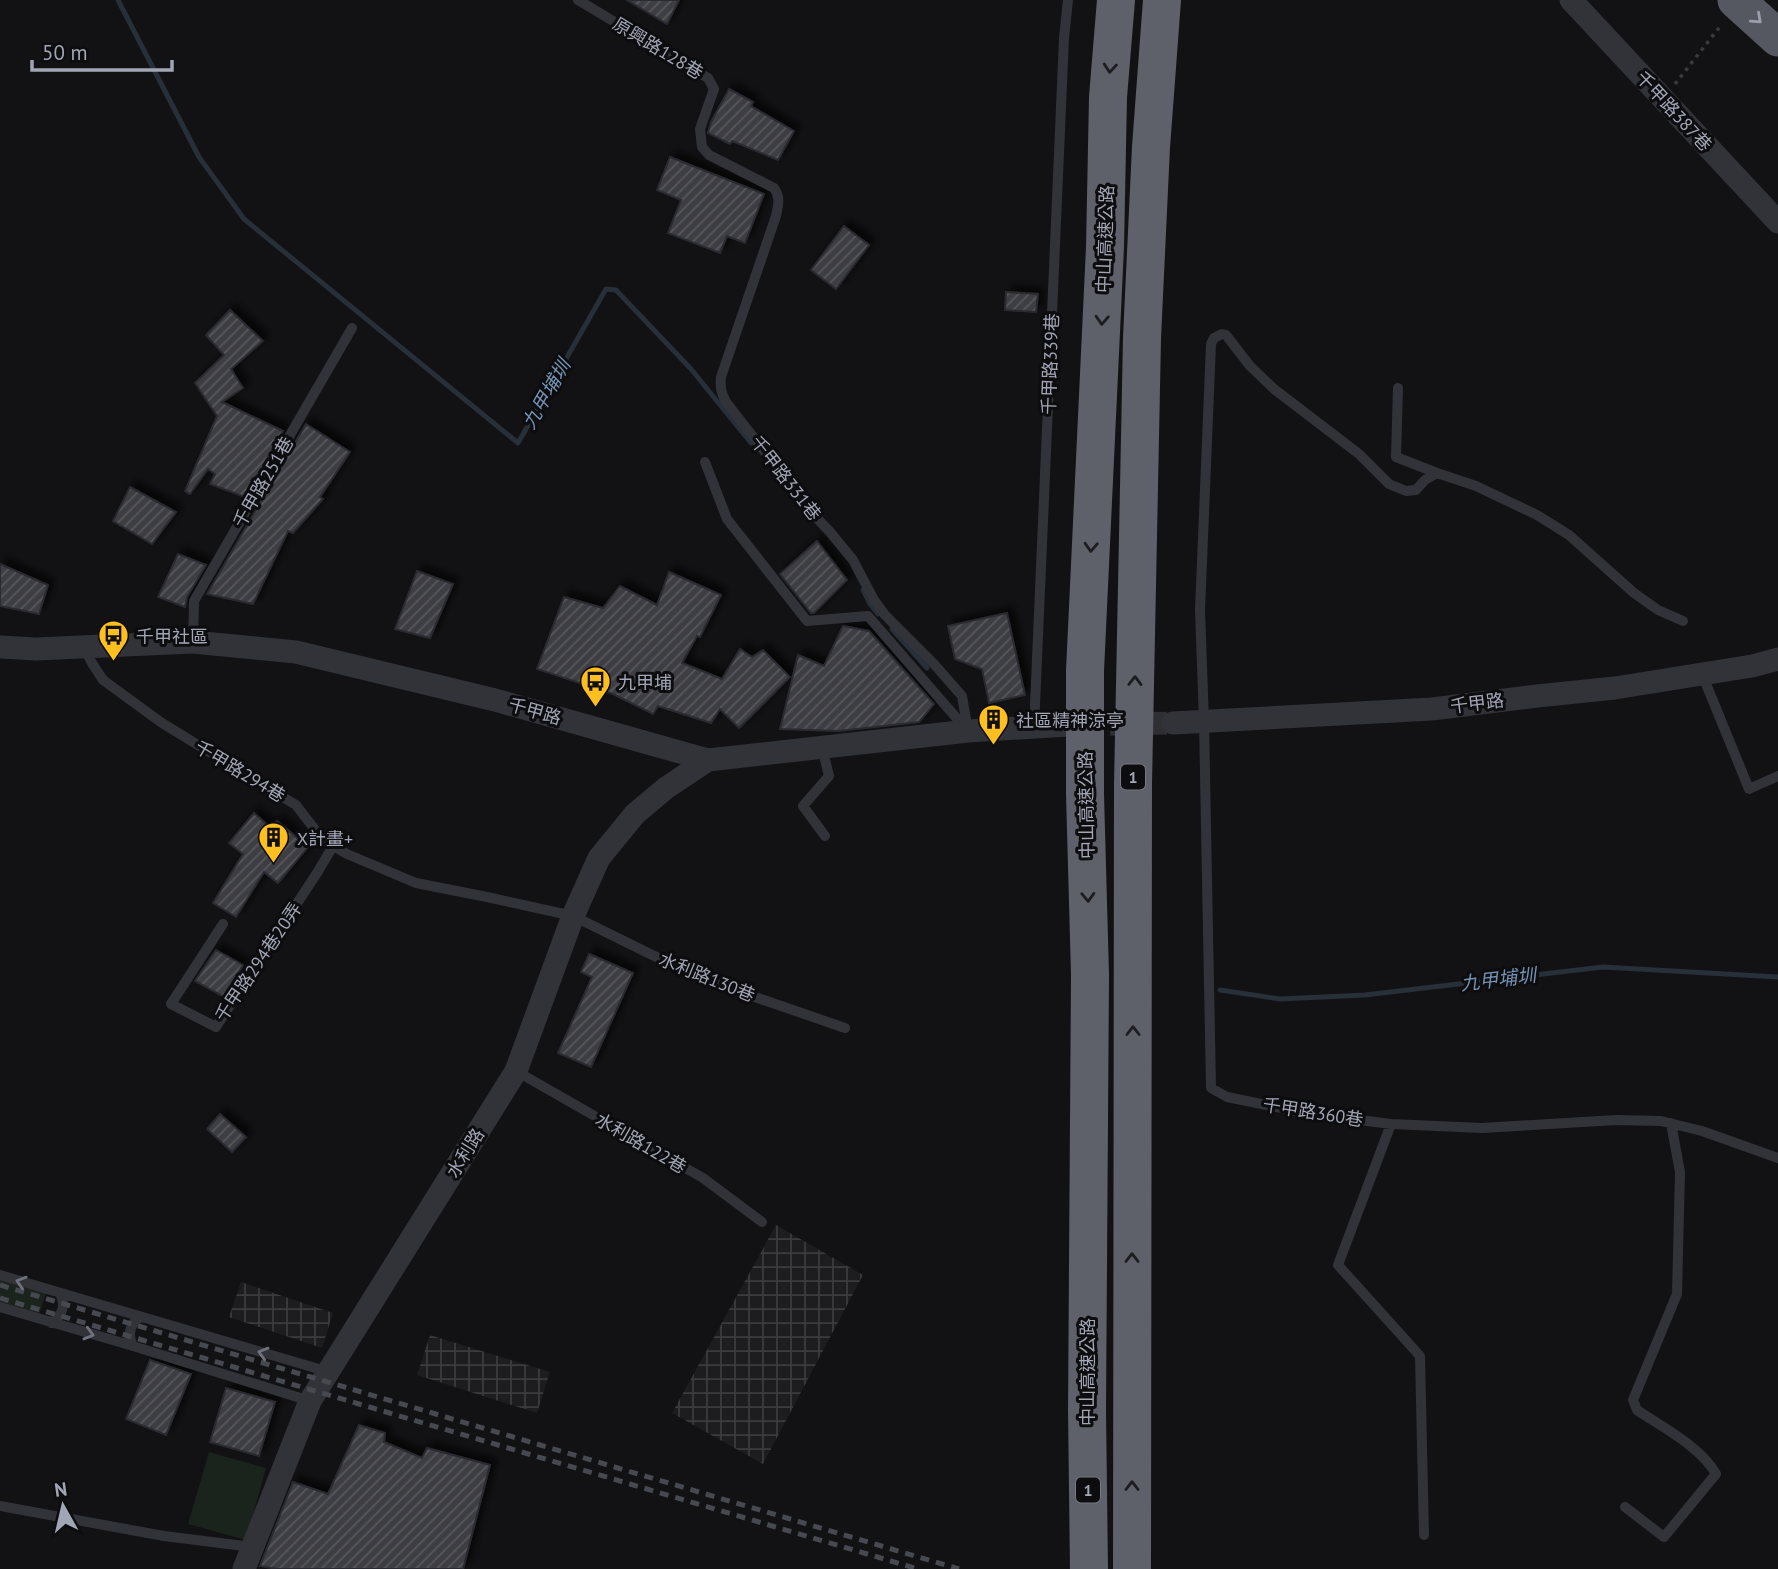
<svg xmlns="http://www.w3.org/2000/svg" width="1778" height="1569" font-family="'PT Sans','Noto Sans TC',sans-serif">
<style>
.industrial{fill:url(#industrial-grid)}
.green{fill:#1b231d}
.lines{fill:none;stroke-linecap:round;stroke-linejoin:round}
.stream{stroke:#272f38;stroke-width:5}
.building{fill:url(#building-hatch);stroke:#2b2b30;stroke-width:2;filter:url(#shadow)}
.minor-tunnel{stroke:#2f2f33;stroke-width:23;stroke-dasharray:23 11;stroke-linecap:butt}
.path{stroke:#383a40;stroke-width:3.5;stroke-dasharray:3.5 5;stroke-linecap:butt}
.service{stroke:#323339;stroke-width:10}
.minor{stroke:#323339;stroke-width:23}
.trunk{stroke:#565861;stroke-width:37}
.motorway{stroke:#5e606a;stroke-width:38}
.rail{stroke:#474950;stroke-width:5;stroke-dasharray:9 7;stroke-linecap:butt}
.oneway{stroke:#9a9ead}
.oneway2{stroke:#1d1d20}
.oneway3{stroke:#6f727d}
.labels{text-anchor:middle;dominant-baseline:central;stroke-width:6;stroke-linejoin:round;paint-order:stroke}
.shield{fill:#0d0c0e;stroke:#757883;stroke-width:2}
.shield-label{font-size:16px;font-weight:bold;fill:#a1a6b5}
.street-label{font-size:18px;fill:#a1a6b5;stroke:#0d0c0e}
.poi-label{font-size:18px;fill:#a1a6b5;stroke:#0d0c0e;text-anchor:start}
.water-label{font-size:19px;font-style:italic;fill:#7493b4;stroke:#0d0c0e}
</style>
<defs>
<pattern id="industrial-grid" width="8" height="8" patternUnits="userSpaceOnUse" patternTransform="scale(1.75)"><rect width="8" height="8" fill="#1d1d20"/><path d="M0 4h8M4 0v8" fill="none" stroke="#3b3b3e"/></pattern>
<pattern id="building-hatch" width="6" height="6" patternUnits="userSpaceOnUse" patternTransform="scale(1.75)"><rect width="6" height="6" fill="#3d3e43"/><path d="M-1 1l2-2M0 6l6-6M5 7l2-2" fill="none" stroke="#56575c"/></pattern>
<filter id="shadow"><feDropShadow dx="6" dy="-6" stdDeviation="3.5" flood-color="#0009"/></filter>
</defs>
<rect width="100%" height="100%" fill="#121113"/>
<path class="industrial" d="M776,1225L863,1275L763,1464L672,1413Z
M241,1282L333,1313L322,1348L229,1317Z
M430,1335L550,1372L537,1413L417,1375Z"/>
<path class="green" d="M0,1279L46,1293L39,1315L0,1303Z
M209,1452L266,1468L246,1540L188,1524Z"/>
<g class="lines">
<path class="stream" d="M118,0L199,157L244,219L518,443L606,289L616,290L691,369L751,443
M863,590L870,604L878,614
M892,629L927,668
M1220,990L1280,999L1365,995L1603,967L1778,977"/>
</g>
<path class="building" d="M627,0H679L667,24Z
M729,89L753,102L751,106L794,131L778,160L732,141L730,144L708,133L711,122Z
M670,157L764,194L745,243L727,236L720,253L668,233L681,200L657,190Z
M844,226L869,245L836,289L811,270Z
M1006,292L1038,294L1036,312L1005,310Z
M230,310L263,341L231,369L243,388L222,402L283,431L245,497L210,484L215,474L208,469L190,494L185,491L217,416L195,383L224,355L206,335Z
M306,424L350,452L320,497L323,499L293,533L288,531L253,604L207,594Z
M130,487L176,512L152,544L113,521Z
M817,541L847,580L814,613H811L780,574Z
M178,554L206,565L187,597L185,607L158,597Z
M0,564L48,585L39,614L0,606Z
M417,571L453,584L430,638L395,629Z
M669,572L721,595L700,637L697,636L682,663L722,679L740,649L752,657L763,650L790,677L739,728L720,709L711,723L658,706L653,714L613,694L537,669L564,597L603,608L620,586L657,605Z
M1007,613L1025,695L989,703L982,669L955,659L948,626Z
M843,626L869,631L934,704L919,722L838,731L780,729L798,655L824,666Z
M254,813L271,828L277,821L308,847L278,883L264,872L236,917L213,903L243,854L229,843Z
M216,950L243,965L224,997L195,981Z
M589,954L633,973L591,1067L558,1053L592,977L581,972Z
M220,1114L246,1137L232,1152L207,1129Z
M150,1360L191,1374L166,1435L126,1419Z
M226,1388L275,1402L259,1456L210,1442Z
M359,1425L385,1433L384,1442L422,1458L427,1448L490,1465L463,1569H277L260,1566L293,1482L328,1494Z"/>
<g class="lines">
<path class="minor-tunnel" d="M1076,725L1173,723"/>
<path class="path" d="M1675,84L1722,24"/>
<path class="service" d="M578,0L708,78L714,89L700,129L702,147L709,155L774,188C781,197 778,206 776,216L721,377C720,387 721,393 726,402L814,515L830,532L853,560L874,600L885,615L934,664L962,696L968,731
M1398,388L1396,457L1437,473
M705,462L727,519L807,621L868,616L966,729
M1683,621L1658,610L1634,593L1569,535L1537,515L1476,486L1437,473L1425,480L1416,490L1406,491L1389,484L1359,454L1274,389L1250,366L1226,335L1222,334L1214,338L1211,344L1200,610L1204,722L1211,1088L1227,1097L1311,1114L1391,1124L1482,1128L1616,1120L1661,1121L1702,1131L1778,1158
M193,642L194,601L352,328
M83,646L92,663L103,680L162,723L296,805L316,831L333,846L347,854L416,883L487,897L573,916L697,977L845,1028
M1702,674L1749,789L1778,776
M1034,728L1064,38L1068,0
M822,747L829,776L803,806L825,836
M223,924L171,1004L216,1027L317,873L333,846
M516,1071L703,1178L762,1222
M1391,1124L1338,1265L1420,1356L1424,1535
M0,1275L329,1372
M0,1307L133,1346L310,1401
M51,1323C63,1315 66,1306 60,1293
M133,1346C127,1334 129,1324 141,1317
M0,1506L164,1536L252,1547
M1625,1507L1664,1537L1716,1474C1701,1447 1662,1427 1637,1410L1633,1400L1677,1294L1680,1172L1671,1123"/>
<path class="minor" d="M1571,0L1778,222
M0,647L36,649L193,642L296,652L495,700L708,760L968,731L1069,725
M1173,723L1432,709L1537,696L1615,688L1752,666L1778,659
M244,1569L310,1401L516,1071L573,916L599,858L635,814L666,788L708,760"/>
<path class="trunk" d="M1736,0L1778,38"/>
<path class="motorway" d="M1089,1569L1087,1410L1090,975L1085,794V671L1105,247L1108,97L1116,0
M1132,1569L1133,784L1142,338L1151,147L1162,0"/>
<path class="rail" d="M0,1285L959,1569
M0,1298L918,1569"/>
</g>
<defs><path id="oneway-chevron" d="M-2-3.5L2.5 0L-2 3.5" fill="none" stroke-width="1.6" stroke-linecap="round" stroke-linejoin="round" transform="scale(1.75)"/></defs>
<use class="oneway" href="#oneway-chevron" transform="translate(1757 19) rotate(42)"/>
<g class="oneway2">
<use href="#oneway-chevron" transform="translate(1110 68) rotate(95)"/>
<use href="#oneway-chevron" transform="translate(1102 320) rotate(93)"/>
<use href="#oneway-chevron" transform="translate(1091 547) rotate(93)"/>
<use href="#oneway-chevron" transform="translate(1135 681) rotate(-89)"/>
<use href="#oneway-chevron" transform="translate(1088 897) rotate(88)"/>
<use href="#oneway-chevron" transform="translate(1133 1031) rotate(-90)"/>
<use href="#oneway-chevron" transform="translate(1132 1258) rotate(-90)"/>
<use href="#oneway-chevron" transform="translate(1132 1486) rotate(-90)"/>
</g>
<g class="oneway3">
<use href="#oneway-chevron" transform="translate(21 1282) rotate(-163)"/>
<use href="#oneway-chevron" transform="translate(89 1334) rotate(16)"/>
<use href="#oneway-chevron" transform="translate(263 1353) rotate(-164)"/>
</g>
<defs>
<symbol id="bus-pin" viewBox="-11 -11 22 30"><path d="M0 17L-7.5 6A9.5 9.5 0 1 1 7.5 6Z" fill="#ffbf1e" stroke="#0d0c0e"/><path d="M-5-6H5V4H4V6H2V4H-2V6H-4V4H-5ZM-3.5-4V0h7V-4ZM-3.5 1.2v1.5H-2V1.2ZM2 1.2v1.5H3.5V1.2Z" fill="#111"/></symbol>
<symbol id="building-pin" viewBox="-11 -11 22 30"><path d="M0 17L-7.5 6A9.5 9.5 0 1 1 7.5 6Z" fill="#ffbf1e" stroke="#0d0c0e"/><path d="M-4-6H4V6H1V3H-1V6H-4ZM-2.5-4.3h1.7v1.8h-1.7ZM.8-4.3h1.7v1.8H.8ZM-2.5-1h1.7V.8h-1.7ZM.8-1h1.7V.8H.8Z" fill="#111"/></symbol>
</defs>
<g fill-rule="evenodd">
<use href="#bus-pin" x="96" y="618" width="35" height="47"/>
<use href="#bus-pin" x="578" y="664" width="35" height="47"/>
<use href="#building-pin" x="976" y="702" width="35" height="47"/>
<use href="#building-pin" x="256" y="820" width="35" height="47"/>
</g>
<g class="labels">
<g class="shield">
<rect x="1121" y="764.5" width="24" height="25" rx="5"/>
<rect x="1076" y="1477.5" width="24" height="25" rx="5"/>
</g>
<g class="shield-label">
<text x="1133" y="777">1</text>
<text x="1088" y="1490">1</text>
</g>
<g class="street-label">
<text transform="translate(658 48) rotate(31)">原興路128巷</text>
<text transform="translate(1674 111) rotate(47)">千甲路387巷</text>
<text transform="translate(1105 239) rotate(-88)">中山高速公路</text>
<text transform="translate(1050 364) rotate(-88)">千甲路339巷</text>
<text transform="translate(786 478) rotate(52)">千甲路331巷</text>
<text transform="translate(263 482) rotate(-60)">千甲路251巷</text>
<text transform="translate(1477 703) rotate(-7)">千甲路</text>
<text transform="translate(535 711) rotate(16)">千甲路</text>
<text transform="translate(240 771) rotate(31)">千甲路294巷</text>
<text transform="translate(1086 805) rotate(-91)">中山高速公路</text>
<text transform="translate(258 962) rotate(-56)">千甲路294巷20弄</text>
<text transform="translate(707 977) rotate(22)">水利路130巷</text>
<text transform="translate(1313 1112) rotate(9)">千甲路360巷</text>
<text transform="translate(641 1143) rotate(30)">水利路122巷</text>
<text transform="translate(465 1153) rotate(-58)">水利路</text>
<text transform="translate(1087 1372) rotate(-90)">中山高速公路</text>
</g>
<g class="poi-label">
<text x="136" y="636">千甲社區</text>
<text x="618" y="682">九甲埔</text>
<text x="1016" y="720">社區精神涼亭</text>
<text x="297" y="838">X計畫+</text>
</g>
<g class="water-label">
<text transform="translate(546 394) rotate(-60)">九甲埔圳</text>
<text transform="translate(1498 979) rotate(-7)">九甲埔圳</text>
</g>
</g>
<g transform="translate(63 1506) rotate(352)" stroke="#0d0c0e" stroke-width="5" paint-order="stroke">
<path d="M0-5L12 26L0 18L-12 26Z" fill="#a1a6b5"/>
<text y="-10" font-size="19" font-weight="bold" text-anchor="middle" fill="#a1a6b5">N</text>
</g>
<path d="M32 60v10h140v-10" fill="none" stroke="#a1a6b5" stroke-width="3.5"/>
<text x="42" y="60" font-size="21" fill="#a1a6b5" stroke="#0d0c0e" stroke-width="5" paint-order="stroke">50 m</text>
</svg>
